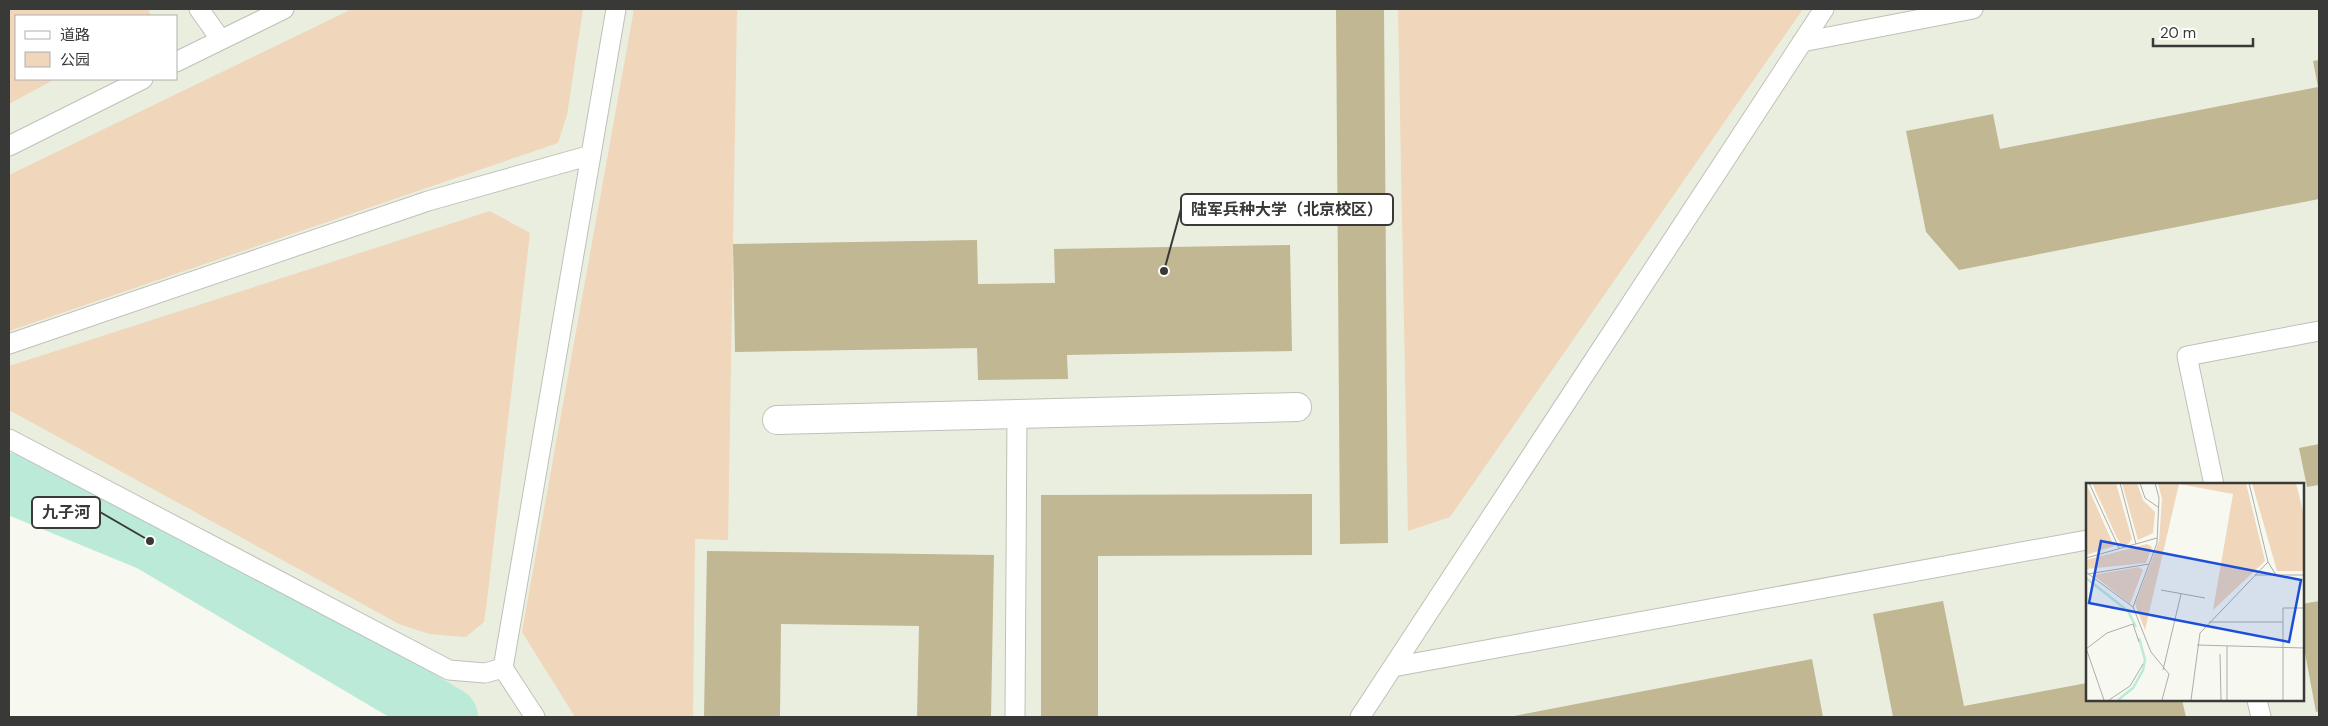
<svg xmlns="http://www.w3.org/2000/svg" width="2328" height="726" font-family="'DM Sans','Noto Sans SC',sans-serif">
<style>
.built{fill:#eaeedf;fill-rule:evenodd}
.green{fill:#f0d6bb}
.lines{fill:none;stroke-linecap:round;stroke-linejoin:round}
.river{stroke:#bcead8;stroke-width:60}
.building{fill:#c1b792}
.service-casing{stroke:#bec1b9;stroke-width:21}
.minor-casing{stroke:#bec1b9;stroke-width:30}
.service{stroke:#fff;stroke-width:19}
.minor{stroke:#fff;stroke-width:28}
.inset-river{fill:none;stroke:#bcead8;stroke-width:2.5}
.inset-road{fill:none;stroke:#abada7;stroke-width:1}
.view{fill:#1d4ed8;fill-opacity:0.15;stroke:#1d4ed8;stroke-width:2.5}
.inset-edge{fill:none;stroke:#393a37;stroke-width:2.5}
.leader{fill:none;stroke:#393a37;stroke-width:2}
.callout-dot{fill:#393a37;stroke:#fff;stroke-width:2}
.callout{fill:#fff;stroke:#393a37;stroke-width:2}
.callout-label{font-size:16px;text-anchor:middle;font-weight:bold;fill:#393a37}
</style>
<rect width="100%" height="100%" fill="#f7f9f1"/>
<path class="built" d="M9,9H2319V717H476L410,670L9,464ZM16,16H176V79H16ZM2087,485H2302V700H2087Z"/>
<path class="green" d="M9,9H148L151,16H16V79H55L9,104Z
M352,9H583L567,115L558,143L9,331V175Z
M634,9H737L728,540L695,539L693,717H575L522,632Z
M1398,9H1803L1450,517L1408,531Z
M490,211L530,233L487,600L484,622L466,637L429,634L399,624L9,410V366Z"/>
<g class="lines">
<path class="river" d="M9,483L150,541L448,717"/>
</g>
<path class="building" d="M1336,9H1384L1388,543L1340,544Z
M2319,60V199L1959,270L1926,232L1906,131L1993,114L2000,149L2318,87L2313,61Z
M977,240L978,284L1055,283L1054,249L1290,245L1292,351L1067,355L1068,379L978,380L977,348L735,352L733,244Z
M2319,444V485L2307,487L2299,448Z
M1312,494V555L1098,556V717H1041V495Z
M707,551L994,555L991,717H917L919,626L781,624L780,717H704Z
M1943,601L1964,706L2087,683V700H2182L2186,717H1893L1873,614Z
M2319,601V711L2316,712L2302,637V604Z
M1812,659L1823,717H1515L1514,716Z"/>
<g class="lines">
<defs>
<path id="service" d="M199,9L221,40
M1802,42L1973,9
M176,62L284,9
M9,146L143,79
M9,344L428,201L591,155
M9,439L449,670L485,673L503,668
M2214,485L2187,356L2319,331
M1393,667L2087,540
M2257,700L2261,717
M535,717L503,668L616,9
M1015,717L1017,414
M1360,717L1824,9"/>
<path id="minor" d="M777,420L1297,407"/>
</defs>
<use href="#service" class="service-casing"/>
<use href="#minor" class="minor-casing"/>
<use href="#service" class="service"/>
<use href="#minor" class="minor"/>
</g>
<g transform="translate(2086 483)">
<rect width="218" height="218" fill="#f7f9f1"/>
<path d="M0,0L28,63L0,72ZM6,0H30L46,56L42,61H35L31,55ZM36,0H51L57,17L69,29L67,50L52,57ZM72,0H160L179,78L127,127L147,11L93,1L59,147L49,121L73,58L76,16ZM166,0H210L217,28V88H191ZM61,61L66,64L60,80L0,86V77ZM53,84L57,87L44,121L7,92Z" fill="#f0d6bb"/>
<path class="inset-river" d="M0,95L42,128L50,144M32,217L47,205L57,187L59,177L53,155"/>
<path class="inset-road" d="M3,0L33,65M34,0L50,61M54,0L59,15L72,24M69,0L73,15L71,60L47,124L65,169L83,191L76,217M163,0L182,79L190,92M0,75L71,55M1,90L47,124M2,91L63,81M169,92H218M75,107L119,115M123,139H197M111,162L218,165M141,163V217M0,165L18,217M0,166L21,150L47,141L53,159M134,171L135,217M77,187L95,111M23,217L44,203L57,181M105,217L114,150L182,79M197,217V125H218"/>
<path class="view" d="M15,58L215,97L203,159L3,120Z"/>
<rect width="218" height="218" class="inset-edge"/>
</g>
<path class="leader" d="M1164 271L1181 209M150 541L100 512"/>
<g class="callout-dot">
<circle cx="1164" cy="271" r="5"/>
<circle cx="150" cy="541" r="5"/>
</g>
<g class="callout">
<rect x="1181" y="194" width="212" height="31" rx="5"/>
<rect x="32" y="497" width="68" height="31" rx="5"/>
</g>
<g class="callout-label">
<text x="1287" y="215">陆军兵种大学（北京校区）</text>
<text x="66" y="518">九子河</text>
</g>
<rect width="2328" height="726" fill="none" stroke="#393a37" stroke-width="20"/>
<rect x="15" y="15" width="162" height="65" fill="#ffffff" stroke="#b0b0af"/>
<rect x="25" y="31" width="25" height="8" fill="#ffffff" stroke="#b0b0af"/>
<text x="60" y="40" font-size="15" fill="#393a37">道路</text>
<rect x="25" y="52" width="25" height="15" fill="#f0d6bb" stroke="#b0b0af"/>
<text x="60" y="65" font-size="15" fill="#393a37">公园</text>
<path d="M2153 38v8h100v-8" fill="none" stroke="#393a37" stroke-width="2.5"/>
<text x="2160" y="38" font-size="15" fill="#393a37" stroke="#ffffff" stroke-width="4" paint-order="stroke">20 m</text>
</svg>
